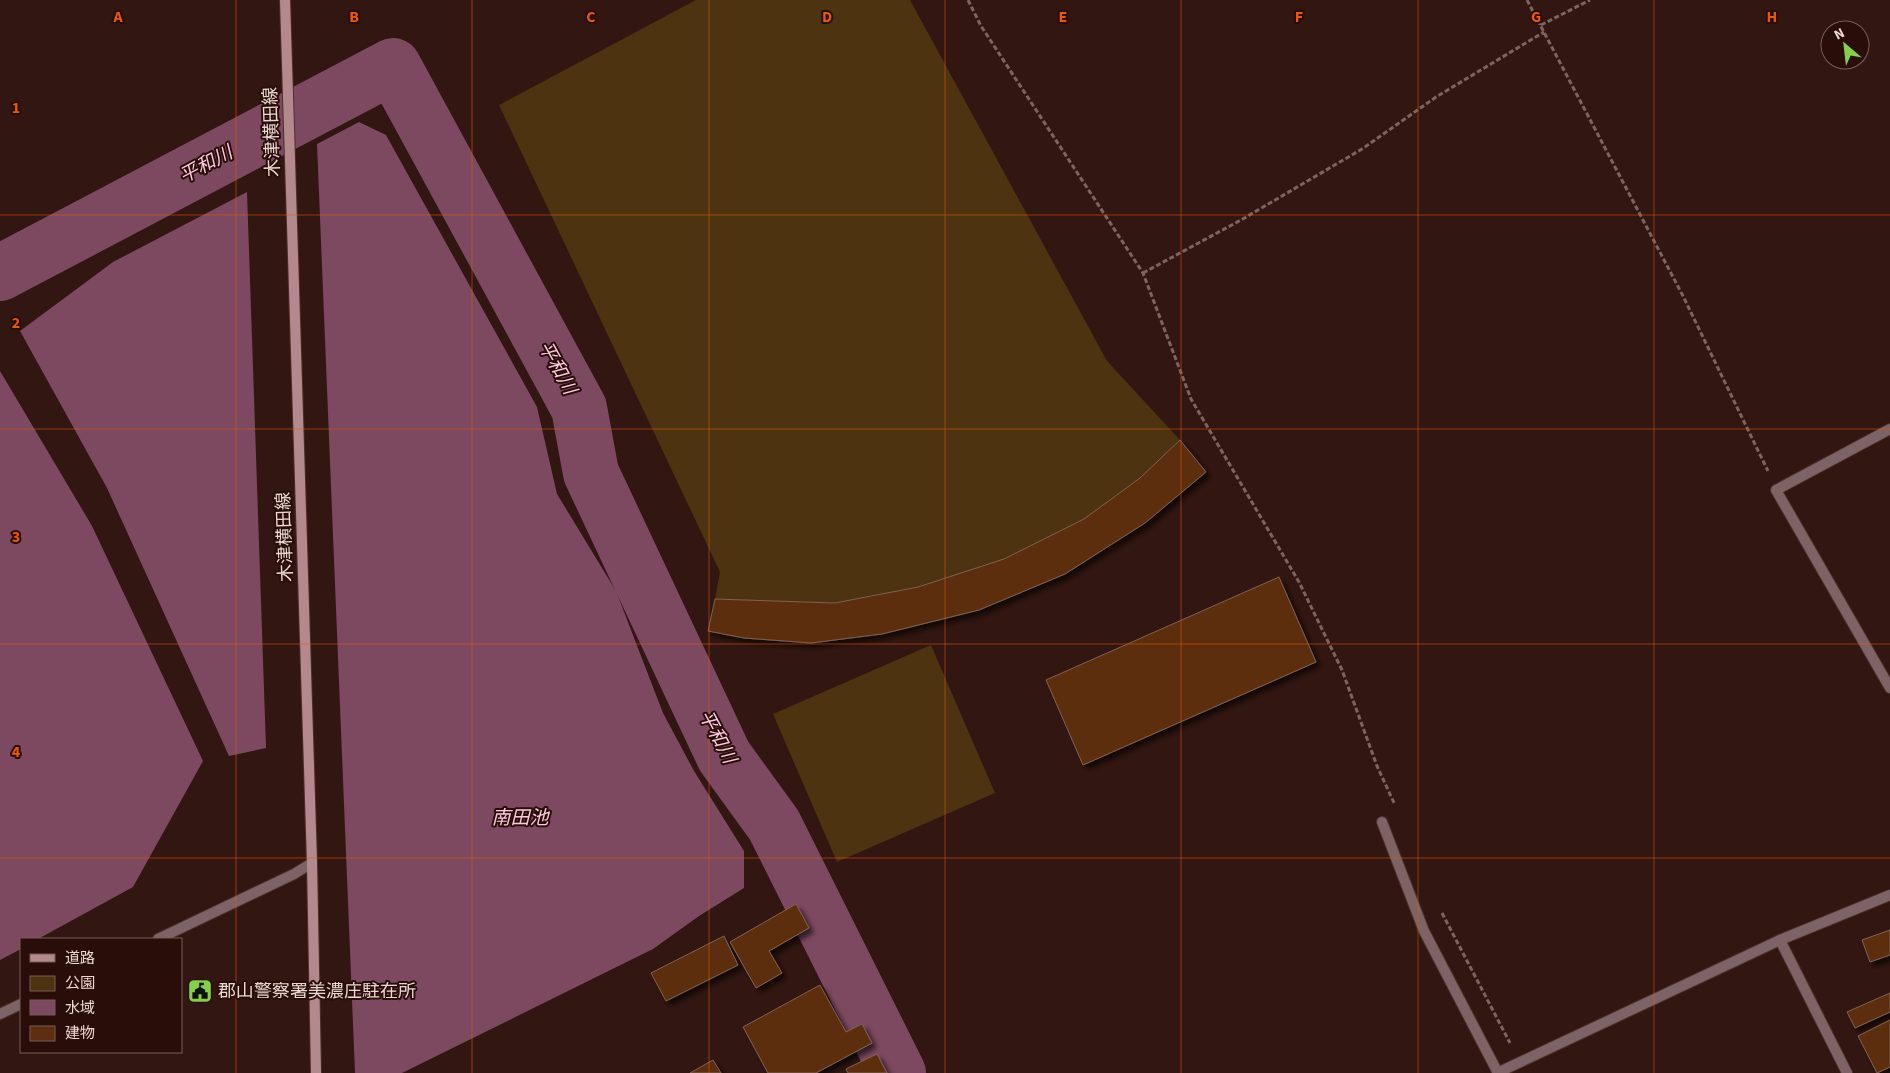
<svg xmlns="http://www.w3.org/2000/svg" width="1890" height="1073" font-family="'Source Sans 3','Noto Sans JP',sans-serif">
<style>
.green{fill:#4d3310}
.water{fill:#7c4961}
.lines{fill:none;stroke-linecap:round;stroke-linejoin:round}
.river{stroke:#7c4961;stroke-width:56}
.building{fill:#5c2f11;stroke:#806251;filter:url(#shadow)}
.service-casing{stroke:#4c312c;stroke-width:12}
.minor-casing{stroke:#4c312c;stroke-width:12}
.tertiary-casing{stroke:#4c312c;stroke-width:12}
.secondary-casing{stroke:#4c312c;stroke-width:12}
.path{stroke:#7d645f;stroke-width:3;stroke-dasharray:5 2.5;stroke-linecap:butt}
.service{stroke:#7e6366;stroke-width:10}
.minor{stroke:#7e6366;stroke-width:10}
.tertiary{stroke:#7e6366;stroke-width:10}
.secondary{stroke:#b4898e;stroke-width:10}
.grid{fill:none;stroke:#e8590c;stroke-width:1;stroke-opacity:0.55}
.labels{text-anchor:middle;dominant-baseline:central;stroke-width:4;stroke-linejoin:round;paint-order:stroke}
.street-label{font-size:18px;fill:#ead6d2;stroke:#280d08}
.poi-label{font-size:18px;fill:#ead6d2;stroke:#280d08;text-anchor:start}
.water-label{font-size:19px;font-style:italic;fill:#fbc8df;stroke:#280d08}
.grid-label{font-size:16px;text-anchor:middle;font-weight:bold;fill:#e8590c;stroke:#280d08;stroke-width:4;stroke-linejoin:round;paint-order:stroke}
</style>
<defs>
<filter id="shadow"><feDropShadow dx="4.5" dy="4.5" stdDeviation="2.5" flood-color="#0009"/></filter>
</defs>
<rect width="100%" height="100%" fill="#321611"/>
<path class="green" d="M696,0H910L1107,361L1180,440L1140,478L1084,519L1004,559L918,587L835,603L715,599L720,572L499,105Z
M931,645L995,793L837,862L773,714Z"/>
<path class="water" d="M359,122L386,135L537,407L557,494L616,591L663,713L694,771L744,851V888L699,916L653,949L402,1073H355L317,144Z
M247,192L266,748L229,756L107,488L20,331L113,262Z
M0,371L92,526L203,761L133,887L38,939H21V949L0,960Z"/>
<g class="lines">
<path class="river" d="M0,273L393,66L579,408L591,473L724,756L774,825L898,1073"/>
</g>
<path class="building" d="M1180,440L1206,472L1145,523L1065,574L979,610L882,634L811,643L744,638L708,631L715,599L835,603L918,587L1004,559L1084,519L1140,478Z
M1279,577L1316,662L1083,765L1046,680Z
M796,904L809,928L769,951L782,973L756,988L730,942Z
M1890,930V955L1870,962L1862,940Z
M724,936L738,965L666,1001L651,973Z
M820,985L846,1032L862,1024L872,1043L816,1073H768L743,1027Z
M1890,993V1012L1855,1028L1847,1012Z
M1890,1020V1067L1877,1073L1858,1036Z
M877,1054L887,1073H848L846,1069Z
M713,1060L721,1073H690Z"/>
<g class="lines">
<defs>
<path id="service" d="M1382,822L1424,931L1498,1073"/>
<path id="minor" d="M1890,429L1776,490L1890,688
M158,939L294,874L312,863
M1780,940L1847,1073
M0,1014L21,1004"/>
<path id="tertiary" d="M1497,1073L1780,940L1890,895"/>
<path id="secondary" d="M285,0L312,863L316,1073"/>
</defs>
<use href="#service" class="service-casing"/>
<use href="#minor" class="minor-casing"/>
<use href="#tertiary" class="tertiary-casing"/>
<use href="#secondary" class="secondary-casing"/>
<path class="path" d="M968,0L981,26L1143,273L1191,399L1299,582L1342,670L1377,766L1395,805
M1527,0L1683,296L1768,471
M1541,25L1590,0
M1143,273L1241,220L1362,149L1436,97L1544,32
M1442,913L1510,1043"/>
<use href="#service" class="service"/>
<use href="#minor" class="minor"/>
<use href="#tertiary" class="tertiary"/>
<use href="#secondary" class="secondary"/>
</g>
<path class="grid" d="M236,0V1073M472,0V1073M709,0V1073M945,0V1073M1181,0V1073M1418,0V1073M1654,0V1073M0,215H1890M0,429H1890M0,644H1890M0,858H1890"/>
<defs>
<symbol id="civic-square" viewBox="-11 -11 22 22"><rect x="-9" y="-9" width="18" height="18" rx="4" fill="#85cf4c" stroke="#280d08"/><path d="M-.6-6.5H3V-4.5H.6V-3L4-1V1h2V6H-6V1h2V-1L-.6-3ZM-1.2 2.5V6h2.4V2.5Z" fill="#111"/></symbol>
</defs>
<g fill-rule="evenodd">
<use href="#civic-square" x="186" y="977" width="28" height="28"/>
</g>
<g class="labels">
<g class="street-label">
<text transform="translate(272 132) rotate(-92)">木津横田線</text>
<text transform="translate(285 537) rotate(-92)">木津横田線</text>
</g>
<g class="poi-label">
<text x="218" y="991">郡山警察署美濃庄駐在所</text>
</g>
<g class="water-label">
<text transform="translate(206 165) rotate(-28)">平和川</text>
<text transform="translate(557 368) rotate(61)">平和川</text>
<text transform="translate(717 737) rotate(62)">平和川</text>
<text x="520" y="818">南田池</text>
</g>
</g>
<g class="grid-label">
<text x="118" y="22">A</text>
<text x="354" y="22">B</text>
<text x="591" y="22">C</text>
<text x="827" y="22">D</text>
<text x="1063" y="22">E</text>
<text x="1299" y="22">F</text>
<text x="1536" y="22">G</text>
<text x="1772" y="22">H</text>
<text x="16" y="113">1</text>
<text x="16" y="328">2</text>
<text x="16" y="542">3</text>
<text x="16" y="757">4</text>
</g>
<rect x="20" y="938" width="162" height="115" fill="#280d08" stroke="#765d59"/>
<rect x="30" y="954" width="25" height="8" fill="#b4898e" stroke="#765d59"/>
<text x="65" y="963" font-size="15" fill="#ead6d2">道路</text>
<rect x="30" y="976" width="25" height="15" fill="#4d3310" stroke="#765d59"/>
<text x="65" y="988" font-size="15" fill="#ead6d2">公園</text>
<rect x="30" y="1000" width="25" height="15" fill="#7c4961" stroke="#765d59"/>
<text x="65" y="1013" font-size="15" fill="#ead6d2">水域</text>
<rect x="30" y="1026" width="25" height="15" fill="#5c2f11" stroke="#765d59"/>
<text x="65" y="1038" font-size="15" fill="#ead6d2">建物</text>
<g transform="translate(1845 45) rotate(332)"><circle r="24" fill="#280d08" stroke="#765d59"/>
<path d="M0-4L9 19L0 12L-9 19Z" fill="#85cf4c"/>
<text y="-8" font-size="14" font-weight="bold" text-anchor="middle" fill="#ead6d2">N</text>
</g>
</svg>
